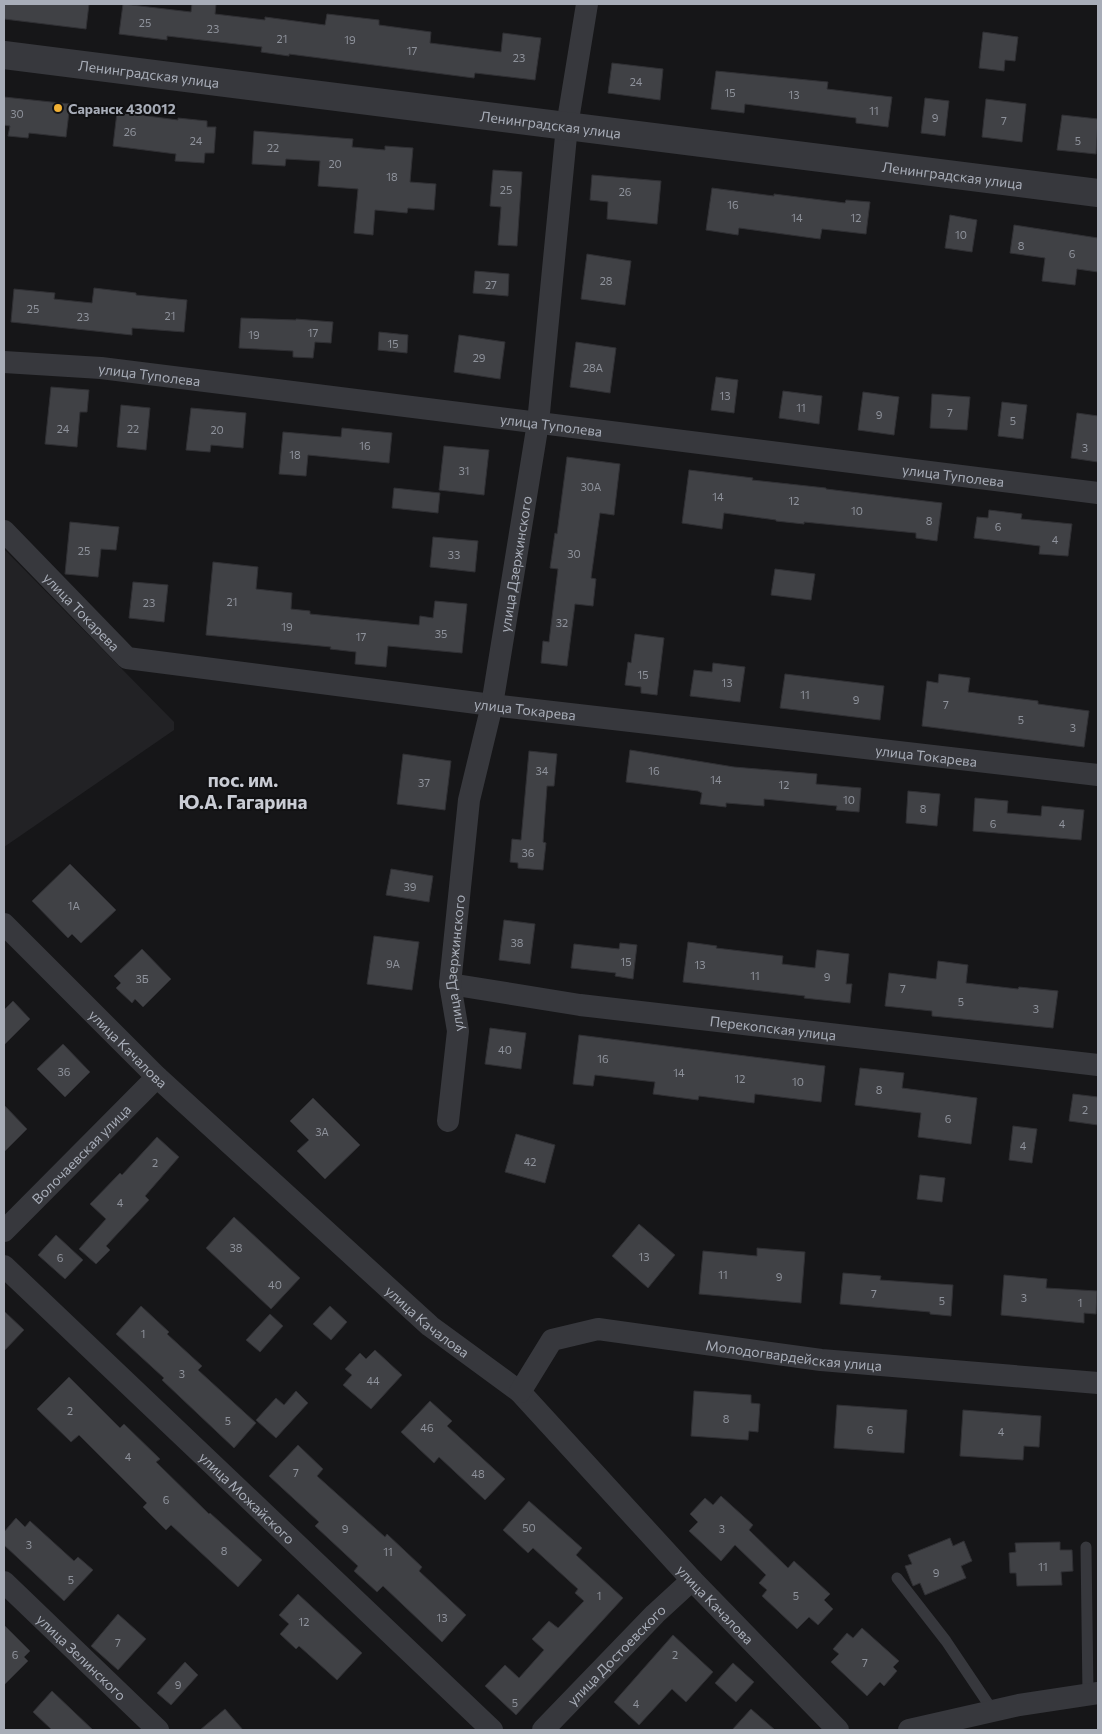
<svg xmlns="http://www.w3.org/2000/svg" width="1102" height="1734" font-family="Commissioner,sans-serif">
<style>
.built{fill:#222225}
.building{fill:#404145;stroke:#303034}
.lines{fill:none;stroke-linecap:round;stroke-linejoin:round}
.service{stroke:#37383d;stroke-width:11}
.minor{stroke:#37383d;stroke-width:22}
.tertiary{stroke:#37383d;stroke-width:28}
.poi-dot{fill:#f2b134;stroke:#111113;stroke-width:2}
.labels{text-anchor:middle;dominant-baseline:central;stroke-width:4;stroke-linejoin:round;paint-order:stroke}
.number-label{font-size:11px;fill:#8e929b}
.street-label{font-size:14px;fill:#a8adb8;stroke:#111113}
.poi-label{font-size:14px;font-weight:bold;fill:#a8adb8;stroke:#111113;text-anchor:start}
.district-label{font-size:19px;font-weight:bold;fill:#c9ccd4;stroke:#111113}
</style>
<rect width="100%" height="100%" fill="#161618"/>
<path class="built" d="M4,549L174,722V730L4,847Z"/>
<path class="building" d="M4,4H89L86,29L4,19Z
M123,4L191,12L192,4H216L215,14L265,20V17L325,25L327,14L379,20V25L431,32L430,43L501,52L503,33L541,38L535,80L475,73L474,78L289,54V56L261,52L262,47L167,36V40L119,34Z
M983,32L1018,37L1015,61L1005,60L1004,71L979,68Z
M612,63L663,69L660,100L608,93Z
M716,71L828,82L827,89L892,97L888,127L856,123V118L745,104L744,113L711,109Z
M4,97L70,104L66,137L29,133L28,138L8,136L10,126L4,125Z
M925,98L949,101L945,136L921,133Z
M986,99L1026,104L1022,142L982,137Z
M117,112L178,120V118L207,121V127H216L214,153H205L204,163L175,161L176,154L113,146Z
M1062,115L1098,119L1096,154L1057,150Z
M254,131L353,139L352,147L385,150V146L413,148L410,182L436,184L434,210L408,208L407,213L375,210L373,235L354,233L358,189L318,186L320,161L286,159L285,166L252,164Z
M493,170L522,172L517,246L498,245L501,207L490,206Z
M592,175L661,181L657,224L607,219L608,202L590,200Z
M712,188L774,196V194L845,203L846,200L870,202L866,234L822,229L820,239L739,228L738,235L706,230Z
M950,215L977,220L972,252L945,248Z
M1014,225L1098,238V272L1077,269L1075,285L1042,281L1045,258L1010,253Z
M587,254L631,261L625,305L581,299Z
M475,271L509,274L508,296L473,293Z
M94,288L136,293V295L187,300L184,332L132,328V335L11,322L14,289L55,293L54,299L92,303Z
M241,318L296,320V319L333,322L331,343L315,342L313,358L293,357V351L239,348Z
M379,332L408,335L407,353L378,350Z
M459,335L505,342L500,379L454,372Z
M576,342L616,348L610,393L570,387Z
M716,377L738,380L734,413L711,410Z
M51,387L89,390L87,412H80L77,447L45,444Z
M783,391L822,396L819,424L779,418Z
M863,392L899,397L894,435L858,430Z
M932,394L970,397L967,430L930,428Z
M1002,402L1027,405L1023,439L998,436Z
M121,405L150,408L146,450L117,447Z
M191,408L246,413L243,448L211,445L210,452L186,450Z
M1077,413L1098,416V462L1071,458Z
M342,428L392,433L389,463L308,455L306,476L279,474L283,432L341,437Z
M444,446L489,450L484,495L439,490Z
M567,457L620,464L614,515L600,513L591,578L596,579L593,606L575,604L567,666L541,663L543,641L549,642L558,569L550,568L555,533L557,534Z
M689,470L753,478L752,480L826,488V489L942,503L937,541L916,538V533L804,522V524L776,521V520L724,513L722,529L682,523Z
M394,488L440,493L438,513L392,508Z
M989,510L1022,514L1021,519L1072,524L1068,556L1039,554L1040,546L974,538L977,517L988,518Z
M70,522L119,527L116,550L101,549L98,577L65,574Z
M433,537L478,541L475,572L430,567Z
M213,562L258,567L256,589L292,593L291,609L310,611V614L419,625L420,616L433,618L435,601L467,604L462,653L388,646L386,667L355,664L356,652L330,649L331,647L206,635Z
M775,569L815,574L811,600L771,595Z
M133,582L168,585L164,622L129,618Z
M635,634L664,638L657,695L641,693V687L625,685L628,662L631,663Z
M713,663L745,667L740,702L690,696L694,670L712,672Z
M785,674L884,686L880,720L780,708Z
M939,674L970,678L968,692L1038,701V704L1089,711L1084,747L922,726L927,681L938,683Z
M630,750L734,767L817,774L816,784L861,788L859,812L836,810L837,806L764,799V806L726,803V807L700,804L702,793L698,791L626,782Z
M529,751L557,754L554,786H547L543,842L546,843L543,870L518,868V863L510,862L512,839L521,840Z
M403,754L451,761L445,810L397,804Z
M908,791L940,794L937,826L906,823Z
M975,798L1008,801L1007,813L1041,816L1042,806L1084,810L1081,840L973,831Z
M70,864L116,910L81,943L72,934L68,938L32,901Z
M391,869L433,876L429,902L386,895Z
M504,920L535,924L530,964L499,960Z
M374,936L419,942L412,990L367,984Z
M688,942L717,946L716,948L783,956L782,964L815,968L817,950L849,954L846,984H852L850,1003L804,998L805,996L683,982Z
M620,943L637,945L633,979L615,976L616,973L571,968L574,944L619,949Z
M142,949L171,979L143,1007L135,999L132,1003L116,988L121,983L114,976Z
M938,961L968,965L966,983L1018,989L1019,987L1058,991L1053,1028L932,1016V1011L885,1006L889,973L936,979Z
M13,1001L30,1019L4,1045V1010Z
M490,1028L526,1033L521,1069L485,1064Z
M579,1035L825,1066L821,1102L755,1094L754,1103L699,1096L698,1100L653,1094L655,1082L595,1075L593,1086L573,1084Z
M63,1044L90,1072L65,1097L37,1069Z
M860,1068L904,1073L902,1088L977,1098L971,1144L918,1137L921,1113L855,1105Z
M1073,1094L1098,1097V1125L1069,1121Z
M313,1098L360,1145L325,1179L297,1151L309,1140L290,1121Z
M4,1105L27,1129L4,1152Z
M1013,1126L1037,1129L1032,1163L1009,1160Z
M516,1134L555,1145L545,1183L505,1172Z
M157,1137L179,1157L145,1196L149,1200L106,1246L110,1250L96,1264L79,1249L106,1219L90,1204L120,1173L122,1175Z
M920,1175L945,1178L942,1202L917,1199Z
M234,1217L300,1278L271,1309L206,1248Z
M639,1224L675,1255L648,1288L612,1256Z
M56,1235L83,1260L65,1279L38,1255Z
M757,1248L805,1252L801,1303L699,1294L703,1251L757,1256Z
M843,1273L881,1276L880,1280L953,1285L951,1316L930,1314V1312L840,1304Z
M1004,1275L1047,1279L1046,1288L1097,1291L1096,1314L1084,1313V1323L1001,1315Z
M141,1306L169,1332L167,1334L202,1366L198,1370L256,1423L234,1448L162,1380L164,1378L116,1334Z
M330,1306L347,1322L331,1340L313,1324Z
M4,1311L24,1330L4,1351Z
M270,1314L283,1326L260,1352L246,1340Z
M375,1350L402,1375L371,1409L343,1385L352,1375L345,1369L360,1353L366,1359Z
M69,1377L120,1428L124,1424L160,1459L156,1462L209,1514L210,1513L262,1560L238,1587L171,1525L166,1530L143,1507L147,1503L79,1435L71,1442L37,1409Z
M296,1391L308,1403L276,1438L256,1420L276,1398L284,1405Z
M694,1391L751,1395V1403L760,1404L758,1432L749,1431L748,1440L691,1436Z
M430,1401L452,1421L447,1426L505,1479L485,1500L439,1457L434,1463L401,1432Z
M837,1405L907,1410L904,1453L834,1448Z
M963,1410L1041,1416L1039,1447L1024,1446L1023,1460L960,1456Z
M298,1445L323,1469L317,1476L385,1537L387,1534L422,1567L419,1571L466,1615L442,1642L383,1586L377,1592L354,1571L358,1566L315,1526L319,1522L269,1476Z
M721,1496L753,1525L749,1530L788,1568L794,1561L830,1594L824,1600L833,1609L818,1625L809,1617L797,1629L762,1596L767,1590L759,1583L766,1575L735,1545L721,1561L689,1531L698,1522L690,1514L705,1498L713,1505Z
M529,1501L582,1548L576,1555L623,1598L516,1715L485,1686L505,1665L519,1678L544,1650L532,1639L549,1621L558,1628L584,1601L575,1593L578,1589L533,1548L528,1553L503,1530Z
M16,1518L25,1527L30,1521L74,1561L78,1557L93,1570L64,1601L4,1545V1532Z
M950,1538L953,1546L964,1541L972,1561L961,1566L966,1578L925,1595L920,1583L913,1586L905,1566L912,1564L908,1555Z
M1060,1542V1550H1072L1073,1571L1061,1572L1062,1585L1017,1586L1016,1573H1010L1009,1553L1016,1552L1015,1543Z
M298,1594L362,1653L337,1680L299,1646L296,1649L280,1634L289,1624L279,1615Z
M118,1614L146,1639L118,1670L91,1646Z
M4,1625L30,1651L24,1657L28,1661L4,1685Z
M862,1628L899,1661L893,1667L897,1671L884,1686L880,1682L867,1696L831,1662L839,1654L833,1649L847,1633L853,1638Z
M673,1635L713,1672L686,1702L672,1689L639,1725L614,1702Z
M185,1662L198,1675L171,1705L157,1693Z
M733,1663L754,1682L736,1702L715,1683Z
M52,1691L93,1730H52L33,1712Z
M225,1709L243,1730H200Z
M751,1709L775,1730H732Z"/>
<g class="lines">
<path class="service" d="M1086,1547L1088,1695
M897,1578L946,1641L993,1711"/>
<g class="minor">
<path id="s1" d="M4,362L101,368L1098,493"/>
<path id="s2" d="M4,531L127,658L492,705L1098,775"/>
<path id="s3" d="M4,924L157,1077L430,1326L520,1392L692,1580L838,1730"/>
<path id="s4" d="M450,984L580,1005L1098,1065"/>
<path id="s5" d="M448,1121L458,1031L450,984L469,800L492,705L538,423L567,126L587,4"/>
<path id="s6" d="M4,1231L157,1077"/>
<path id="s7" d="M4,1266L492,1730"/>
<path id="s8" d="M520,1392L552,1340L598,1329L821,1360L1098,1383"/>
<path id="s9" d="M4,1582L158,1730"/>
<path id="s10" d="M543,1730L655,1614L692,1580"/>
<path d="M909,1730L1019,1705L1098,1693"/>
</g>
<path class="tertiary" id="s11" d="M4,55L1098,193"/>
</g>
<circle class="poi-dot" cx="58" cy="108" r="5"/>
<g class="labels">
<g class="number-label">
<text x="145" y="22">25</text>
<text x="213" y="28">23</text>
<text x="282" y="38">21</text>
<text x="350" y="39">19</text>
<text x="412" y="50">17</text>
<text x="519" y="57">23</text>
<text x="636" y="81">24</text>
<text x="730" y="92">15</text>
<text x="794" y="94">13</text>
<text x="874" y="110">11</text>
<text x="17" y="113">30</text>
<text x="935" y="117">9</text>
<text x="1004" y="120">7</text>
<text x="130" y="131">26</text>
<text x="196" y="140">24</text>
<text x="1078" y="140">5</text>
<text x="273" y="147">22</text>
<text x="335" y="163">20</text>
<text x="392" y="176">18</text>
<text x="506" y="189">25</text>
<text x="625" y="191">26</text>
<text x="733" y="204">16</text>
<text x="797" y="217">14</text>
<text x="856" y="217">12</text>
<text x="961" y="234">10</text>
<text x="1021" y="245">8</text>
<text x="1072" y="253">6</text>
<text x="606" y="280">28</text>
<text x="491" y="284">27</text>
<text x="33" y="308">25</text>
<text x="170" y="315">21</text>
<text x="83" y="316">23</text>
<text x="313" y="332">17</text>
<text x="254" y="334">19</text>
<text x="393" y="343">15</text>
<text x="479" y="357">29</text>
<text x="593" y="367">28А</text>
<text x="725" y="395">13</text>
<text x="801" y="407">11</text>
<text x="950" y="412">7</text>
<text x="879" y="414">9</text>
<text x="1013" y="420">5</text>
<text x="63" y="428">24</text>
<text x="133" y="428">22</text>
<text x="217" y="429">20</text>
<text x="365" y="445">16</text>
<text x="1085" y="447">3</text>
<text x="295" y="454">18</text>
<text x="464" y="470">31</text>
<text x="591" y="486">30А</text>
<text x="718" y="496">14</text>
<text x="794" y="500">12</text>
<text x="857" y="510">10</text>
<text x="929" y="520">8</text>
<text x="998" y="526">6</text>
<text x="1055" y="539">4</text>
<text x="84" y="550">25</text>
<text x="574" y="553">30</text>
<text x="454" y="554">33</text>
<text x="232" y="601">21</text>
<text x="149" y="602">23</text>
<text x="562" y="622">32</text>
<text x="287" y="626">19</text>
<text x="441" y="633">35</text>
<text x="361" y="636">17</text>
<text x="643" y="674">15</text>
<text x="727" y="682">13</text>
<text x="805" y="694">11</text>
<text x="856" y="699">9</text>
<text x="946" y="704">7</text>
<text x="1021" y="719">5</text>
<text x="1073" y="727">3</text>
<text x="542" y="770">34</text>
<text x="654" y="770">16</text>
<text x="716" y="779">14</text>
<text x="424" y="782">37</text>
<text x="784" y="784">12</text>
<text x="849" y="799">10</text>
<text x="923" y="808">8</text>
<text x="993" y="823">6</text>
<text x="1062" y="823">4</text>
<text x="528" y="852">36</text>
<text x="410" y="886">39</text>
<text x="74" y="905">1А</text>
<text x="517" y="942">38</text>
<text x="626" y="961">15</text>
<text x="393" y="963">9А</text>
<text x="700" y="964">13</text>
<text x="755" y="975">11</text>
<text x="827" y="976">9</text>
<text x="142" y="978">3Б</text>
<text x="903" y="988">7</text>
<text x="961" y="1001">5</text>
<text x="1036" y="1008">3</text>
<text x="505" y="1049">40</text>
<text x="603" y="1058">16</text>
<text x="64" y="1071">36</text>
<text x="679" y="1072">14</text>
<text x="740" y="1078">12</text>
<text x="798" y="1081">10</text>
<text x="879" y="1089">8</text>
<text x="1085" y="1109">2</text>
<text x="948" y="1118">6</text>
<text x="322" y="1131">3А</text>
<text x="1023" y="1145">4</text>
<text x="530" y="1161">42</text>
<text x="155" y="1162">2</text>
<text x="120" y="1202">4</text>
<text x="236" y="1247">38</text>
<text x="644" y="1256">13</text>
<text x="60" y="1257">6</text>
<text x="723" y="1274">11</text>
<text x="779" y="1276">9</text>
<text x="275" y="1284">40</text>
<text x="874" y="1293">7</text>
<text x="1024" y="1297">3</text>
<text x="942" y="1300">5</text>
<text x="1080" y="1302">1</text>
<text x="143" y="1333">1</text>
<text x="182" y="1373">3</text>
<text x="373" y="1380">44</text>
<text x="70" y="1410">2</text>
<text x="726" y="1418">8</text>
<text x="228" y="1420">5</text>
<text x="427" y="1427">46</text>
<text x="870" y="1429">6</text>
<text x="1001" y="1431">4</text>
<text x="128" y="1456">4</text>
<text x="296" y="1472">7</text>
<text x="478" y="1473">48</text>
<text x="166" y="1499">6</text>
<text x="529" y="1527">50</text>
<text x="345" y="1528">9</text>
<text x="722" y="1528">3</text>
<text x="29" y="1544">3</text>
<text x="224" y="1550">8</text>
<text x="388" y="1551">11</text>
<text x="1043" y="1566">11</text>
<text x="936" y="1572">9</text>
<text x="71" y="1579">5</text>
<text x="599" y="1595">1</text>
<text x="796" y="1595">5</text>
<text x="442" y="1617">13</text>
<text x="304" y="1621">12</text>
<text x="118" y="1642">7</text>
<text x="15" y="1654">6</text>
<text x="675" y="1654">2</text>
<text x="865" y="1662">7</text>
<text x="178" y="1684">9</text>
<text x="515" y="1702">5</text>
<text x="636" y="1703">4</text>
</g>
<g class="street-label">
<text stroke="none"><textPath href="#s11" startOffset="146">Ленинградская улица</textPath></text>
<text stroke="none"><textPath href="#s11" startOffset="551">Ленинградская улица</textPath></text>
<text stroke="none"><textPath href="#s11" startOffset="956">Ленинградская улица</textPath></text>
<text stroke="none"><textPath href="#s1" startOffset="146">улица Туполева</textPath></text>
<text stroke="none"><textPath href="#s1" startOffset="551">улица Туполева</textPath></text>
<text stroke="none"><textPath href="#s1" startOffset="956">улица Туполева</textPath></text>
<text stroke="none"><textPath href="#s5" startOffset="564">улица Дзержинского</textPath></text>
<text stroke="none"><textPath href="#s2" startOffset="112">улица Токарева</textPath></text>
<text stroke="none"><textPath href="#s2" startOffset="578">улица Токарева</textPath></text>
<text stroke="none"><textPath href="#s2" startOffset="982">улица Токарева</textPath></text>
<text stroke="none"><textPath href="#s5" startOffset="159">улица Дзержинского</textPath></text>
<text stroke="none"><textPath href="#s4" startOffset="326">Перекопская улица</textPath></text>
<text stroke="none"><textPath href="#s3" startOffset="176">улица Качалова</textPath></text>
<text stroke="none"><textPath href="#s6" startOffset="109">Волочаевская улица</textPath></text>
<text stroke="none"><textPath href="#s3" startOffset="581">улица Качалова</textPath></text>
<text stroke="none"><textPath href="#s8" startOffset="306">Молодогвардейская улица</textPath></text>
<text stroke="none"><textPath href="#s7" startOffset="336">улица Можайского</textPath></text>
<text stroke="none"><textPath href="#s3" startOffset="986">улица Качалова</textPath></text>
<text stroke="none"><textPath href="#s10" startOffset="105">улица Достоевского</textPath></text>
<text stroke="none"><textPath href="#s9" startOffset="108">улица Зелинского</textPath></text>
</g>
<g class="poi-label">
<text x="68" y="108">Саранск 430012</text>
</g>
<g class="district-label">
<text x="243" y="779">пос. им.<tspan x="243" dy="22">Ю.А. Гагарина</tspan></text>
</g>
</g>
<rect width="1102" height="1734" fill="none" stroke="#a8adb8" stroke-width="10"/>
</svg>
